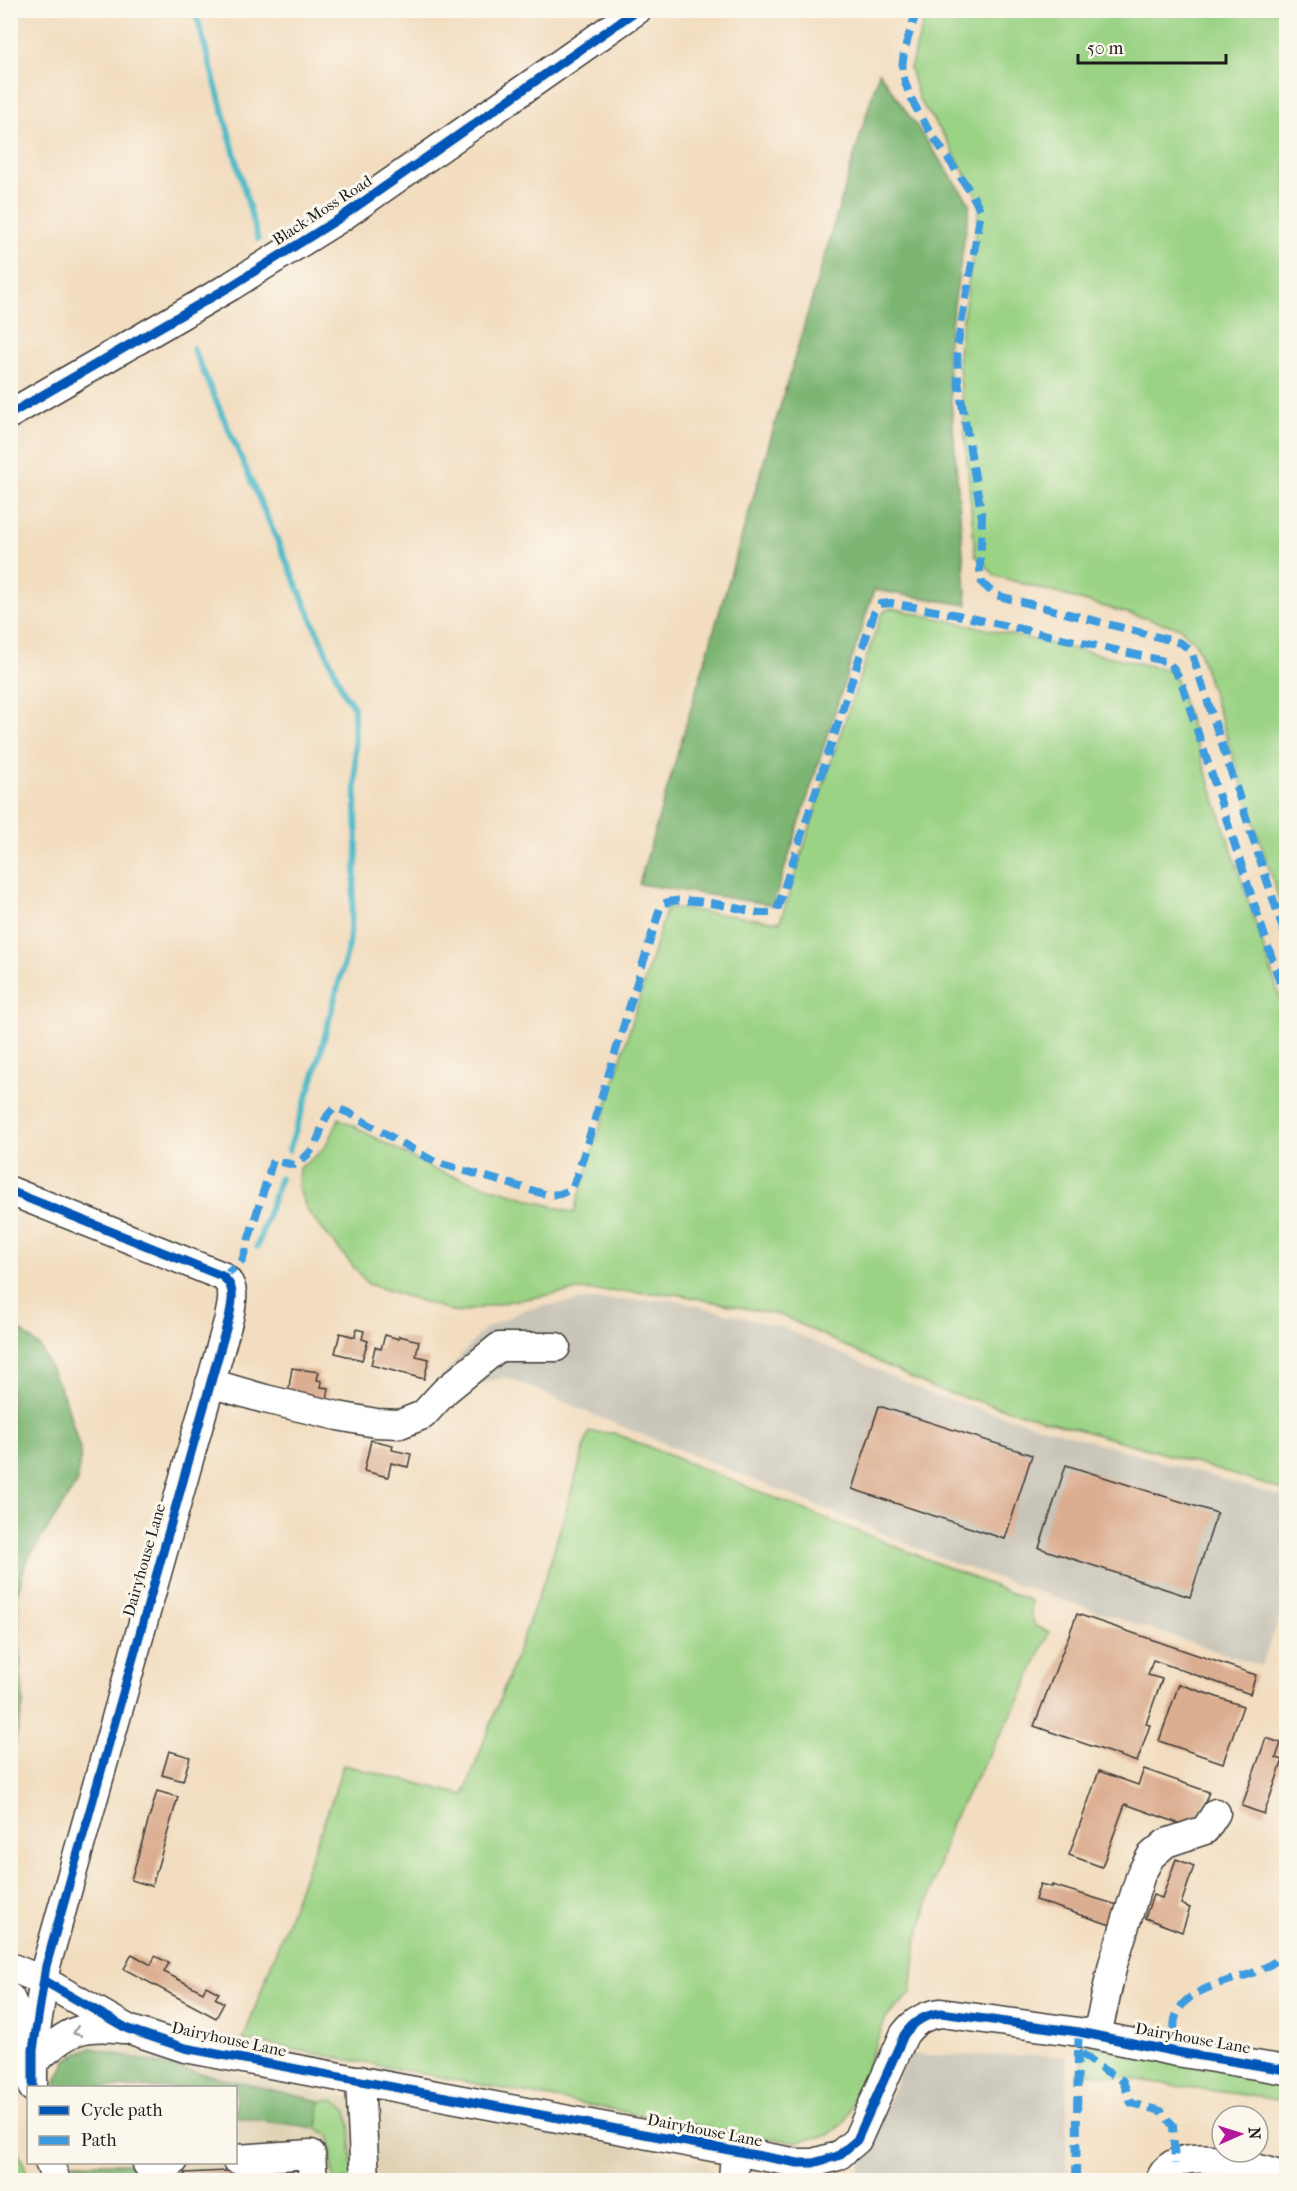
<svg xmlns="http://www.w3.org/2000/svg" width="1297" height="2191" font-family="'IM FELL French Canon',serif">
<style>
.built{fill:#dfd2b4}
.industrial{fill:#c8c4b8}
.green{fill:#9bd385;stroke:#5c7850;stroke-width:1.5}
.forest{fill:#7cb572;stroke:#4c6847;stroke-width:1.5}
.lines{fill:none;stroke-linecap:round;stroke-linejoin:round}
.stream{stroke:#4ebac8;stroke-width:6}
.building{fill:#dcae91}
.minor-casing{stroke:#3c3935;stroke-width:31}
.minor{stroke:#fff;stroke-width:28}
.quiet{stroke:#3c9bdf;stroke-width:8;stroke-dasharray:15 8;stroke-linecap:butt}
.cycleway-casing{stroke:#fbf7ec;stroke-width:13}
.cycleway{stroke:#0057b8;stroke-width:9}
.oneway{stroke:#999}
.labels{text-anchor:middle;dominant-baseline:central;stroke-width:6;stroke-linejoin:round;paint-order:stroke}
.street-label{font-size:16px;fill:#1c1c1c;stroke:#fbf7ec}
</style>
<rect width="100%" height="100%" fill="#fbf7ec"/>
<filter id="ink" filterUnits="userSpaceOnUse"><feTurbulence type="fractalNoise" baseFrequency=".0167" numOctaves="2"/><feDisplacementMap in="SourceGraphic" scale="12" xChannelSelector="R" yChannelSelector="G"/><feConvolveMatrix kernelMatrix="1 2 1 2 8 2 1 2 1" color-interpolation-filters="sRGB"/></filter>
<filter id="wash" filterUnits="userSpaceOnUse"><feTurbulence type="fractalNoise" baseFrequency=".008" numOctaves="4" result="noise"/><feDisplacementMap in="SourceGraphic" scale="24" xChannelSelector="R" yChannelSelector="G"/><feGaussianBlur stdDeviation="1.35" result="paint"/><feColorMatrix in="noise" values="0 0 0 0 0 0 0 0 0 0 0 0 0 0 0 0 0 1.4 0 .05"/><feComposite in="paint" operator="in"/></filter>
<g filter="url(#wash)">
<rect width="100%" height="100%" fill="#f2ddc0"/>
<path class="built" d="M96,2039L333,2095L663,2152L707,2163L715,2180H78L70,2163L236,2162V2088H59V2080L67,2049Z"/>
<path class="industrial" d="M585,1300H674L784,1328L935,1396L1286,1498V1601L1261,1666L956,1564L819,1506L594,1415L507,1377L472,1386L443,1412L435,1433L416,1407L484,1329L526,1309Z
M908,2055L1067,2056L1066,2180H855Z"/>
<path class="green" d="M927,11H1286V921L1197,645L1180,628L996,576L975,555L958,353L980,202L945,137L919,100L910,68Z
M892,608L1173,671L1286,1016V1491L1155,1451L935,1389L783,1316L676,1294L579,1290L506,1302L458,1313L368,1284L308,1212L298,1187L299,1168C322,1153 330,1144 339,1118L435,1170L574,1213L667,907L780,922L830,764L881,616L886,610Z
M589,1432L614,1433L1031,1601V1615L1035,1626L1049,1632L1021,1697L951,1823L916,1944L911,1994L886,2018L845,2122L828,2135L795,2142L748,2135L243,2040L332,1800L343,1765L464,1795L547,1573Z
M10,2031L13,2038L15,2143L30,2180H11Z
M1083,2043L1286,2077V2101L1082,2072Z
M334,2100L347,2111L350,2125L353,2180H334L330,2136L317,2128L320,2101Z"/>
<path class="forest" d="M879,72L970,204L947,349L967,605L874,590L773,905L639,884Z
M11,1322L40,1347L66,1401L81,1453L77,1483L26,1562L17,1594L23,1705L15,1742L11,1752Z
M91,2048L320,2101L317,2128L236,2117V2088L56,2087V2081L67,2059Z
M74,2163H135L149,2180H82Z"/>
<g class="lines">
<path class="stream" d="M195,10L258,239
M193,348L345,695L354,707L357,853L349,945L314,1076L289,1150
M257,1247L280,1178"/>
</g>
<g id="blocks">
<path class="building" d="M356,1329L364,1331L362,1339L368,1341L362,1360L335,1353L340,1333L355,1337Z
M385,1335L399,1339V1336L419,1341L416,1356L429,1359L424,1379L371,1365L375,1347L381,1349Z
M292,1368L319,1372L317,1380L322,1381L321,1387L329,1388L326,1406L287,1400Z
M879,1406L1032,1455L1005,1539L852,1489Z
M371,1440L393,1445L392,1450L411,1454L408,1467L391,1463L388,1477L364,1471Z
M1066,1465L1217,1513L1190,1597L1039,1548Z
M1077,1614L1256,1675L1250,1694L1153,1660L1148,1675L1162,1679L1146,1724L1150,1725L1137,1762L1034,1726Z
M1179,1684L1243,1706L1223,1763L1159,1741Z
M1266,1738L1281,1743L1276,1758L1283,1760L1264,1814L1242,1806Z
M169,1751L190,1757L183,1781L162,1775Z
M1144,1769L1209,1792L1195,1829L1125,1804L1102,1867L1069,1855L1099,1771L1138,1785Z
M157,1791L178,1797L152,1886L131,1880Z
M1176,1859L1194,1866L1181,1904L1190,1908L1182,1932L1145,1918L1153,1895L1162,1898Z
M1040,1884L1052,1887V1885L1124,1907L1117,1927L1035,1900Z
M132,1954L151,1965L155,1956L169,1963L164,1972L203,1992L206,1986L219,1993L215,1998L224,2003L216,2018L124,1969Z
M292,2168V2180H185V2173Z"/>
</g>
</g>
<g filter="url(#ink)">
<use href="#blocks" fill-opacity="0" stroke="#3c3935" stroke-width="1.5"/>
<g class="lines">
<defs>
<path id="minor" d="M10,414L231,286L340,218L637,10
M10,1191L222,1276C237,1287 232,1302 229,1318L46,1966L33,2050V2088
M210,1383L265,1399L338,1416L376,1423L400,1424L423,1415L445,1391L499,1347H556
M10,1967L44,1981L128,2029L185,2048L798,2163H813L838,2156L857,2140L904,2035C914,2021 925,2015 941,2013L1079,2032L1177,2052L1286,2070
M10,1998L26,2032L33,2062C68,2033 76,2023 123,2029
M1097,2035L1113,1964L1141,1874L1151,1856L1166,1843L1205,1830L1216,1813
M360,2080L365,2180
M236,2159L311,2154L313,2180
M49,2162L56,2180
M147,2164L173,2162
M733,2180L735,2151
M1160,2180C1175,2138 1257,2169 1286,2177"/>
</defs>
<use href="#minor" class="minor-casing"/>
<use href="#minor" class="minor"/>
<path class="quiet" d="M917,10C912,27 905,43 903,60C896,100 964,172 981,212L957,348L958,381L982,517L980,570L982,583L995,595L1181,643L1191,651L1286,938
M223,1277L242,1261L273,1160L294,1165C302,1160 310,1154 315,1145C322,1133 322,1115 336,1108L349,1113L435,1162L548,1195L560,1194L572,1189L579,1170L661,905C681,893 735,908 760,913H770L777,910L874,613L880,604L891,603L953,614L1169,662L1181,681L1286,1001
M1079,2032L1078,2050L1097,2066L1123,2081L1131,2103L1161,2111L1173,2126L1175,2164
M1177,2052C1176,2042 1173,2028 1175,2019C1187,1975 1262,1986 1286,1950
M1076,2180L1078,2050"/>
<defs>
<path id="cycleway" d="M10,414L231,286L340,218L637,10
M10,1191L222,1276C237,1287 232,1302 229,1318L46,1966L33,2050V2088
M44,1981L128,2029L185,2048L798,2163H813L838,2156L857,2140L904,2035C914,2021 925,2015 941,2013L1079,2032L1177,2052L1286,2070"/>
</defs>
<use href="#cycleway" class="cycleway-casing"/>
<use href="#cycleway" class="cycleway"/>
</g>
<defs><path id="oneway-chevron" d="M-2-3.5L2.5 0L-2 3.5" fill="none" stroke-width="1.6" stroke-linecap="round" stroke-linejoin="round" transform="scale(1.5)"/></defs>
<use class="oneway" href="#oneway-chevron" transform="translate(77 2032) rotate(158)"/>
</g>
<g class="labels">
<g class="street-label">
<text transform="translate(322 210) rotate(-33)">Black Moss Road</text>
<text transform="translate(144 1560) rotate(-74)">Dairyhouse Lane</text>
<text transform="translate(1193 2038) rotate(10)">Dairyhouse Lane</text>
<text transform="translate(229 2039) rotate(12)">Dairyhouse Lane</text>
<text transform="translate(705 2130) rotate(11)">Dairyhouse Lane</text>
</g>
</g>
<rect width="1297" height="2191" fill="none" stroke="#fbf7ec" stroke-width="36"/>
<rect x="27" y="2086" width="210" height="78" fill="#fbf7ec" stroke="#a29f99" stroke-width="1.5"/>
<rect x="39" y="2106" width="30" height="9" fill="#0057b8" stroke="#a29f99" stroke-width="1.5"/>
<text x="81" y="2116" font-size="18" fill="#1c1c1c">Cycle path</text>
<rect x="39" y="2136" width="30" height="9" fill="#3c9bdf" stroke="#a29f99" stroke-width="1.5"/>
<text x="81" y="2146" font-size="18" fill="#1c1c1c">Path</text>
<g transform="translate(1240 2134) rotate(87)"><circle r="28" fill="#fbf7ec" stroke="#a29f99" stroke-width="1.5"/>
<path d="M0-4.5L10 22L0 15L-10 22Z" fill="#b5179e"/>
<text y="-9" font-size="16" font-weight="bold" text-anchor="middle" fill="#1c1c1c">N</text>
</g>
<path d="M1078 54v9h148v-9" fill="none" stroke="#1c1c1c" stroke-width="3"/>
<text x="1087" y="54" font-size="18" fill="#1c1c1c" stroke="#fbf7ec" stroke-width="4.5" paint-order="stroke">50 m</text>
</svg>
